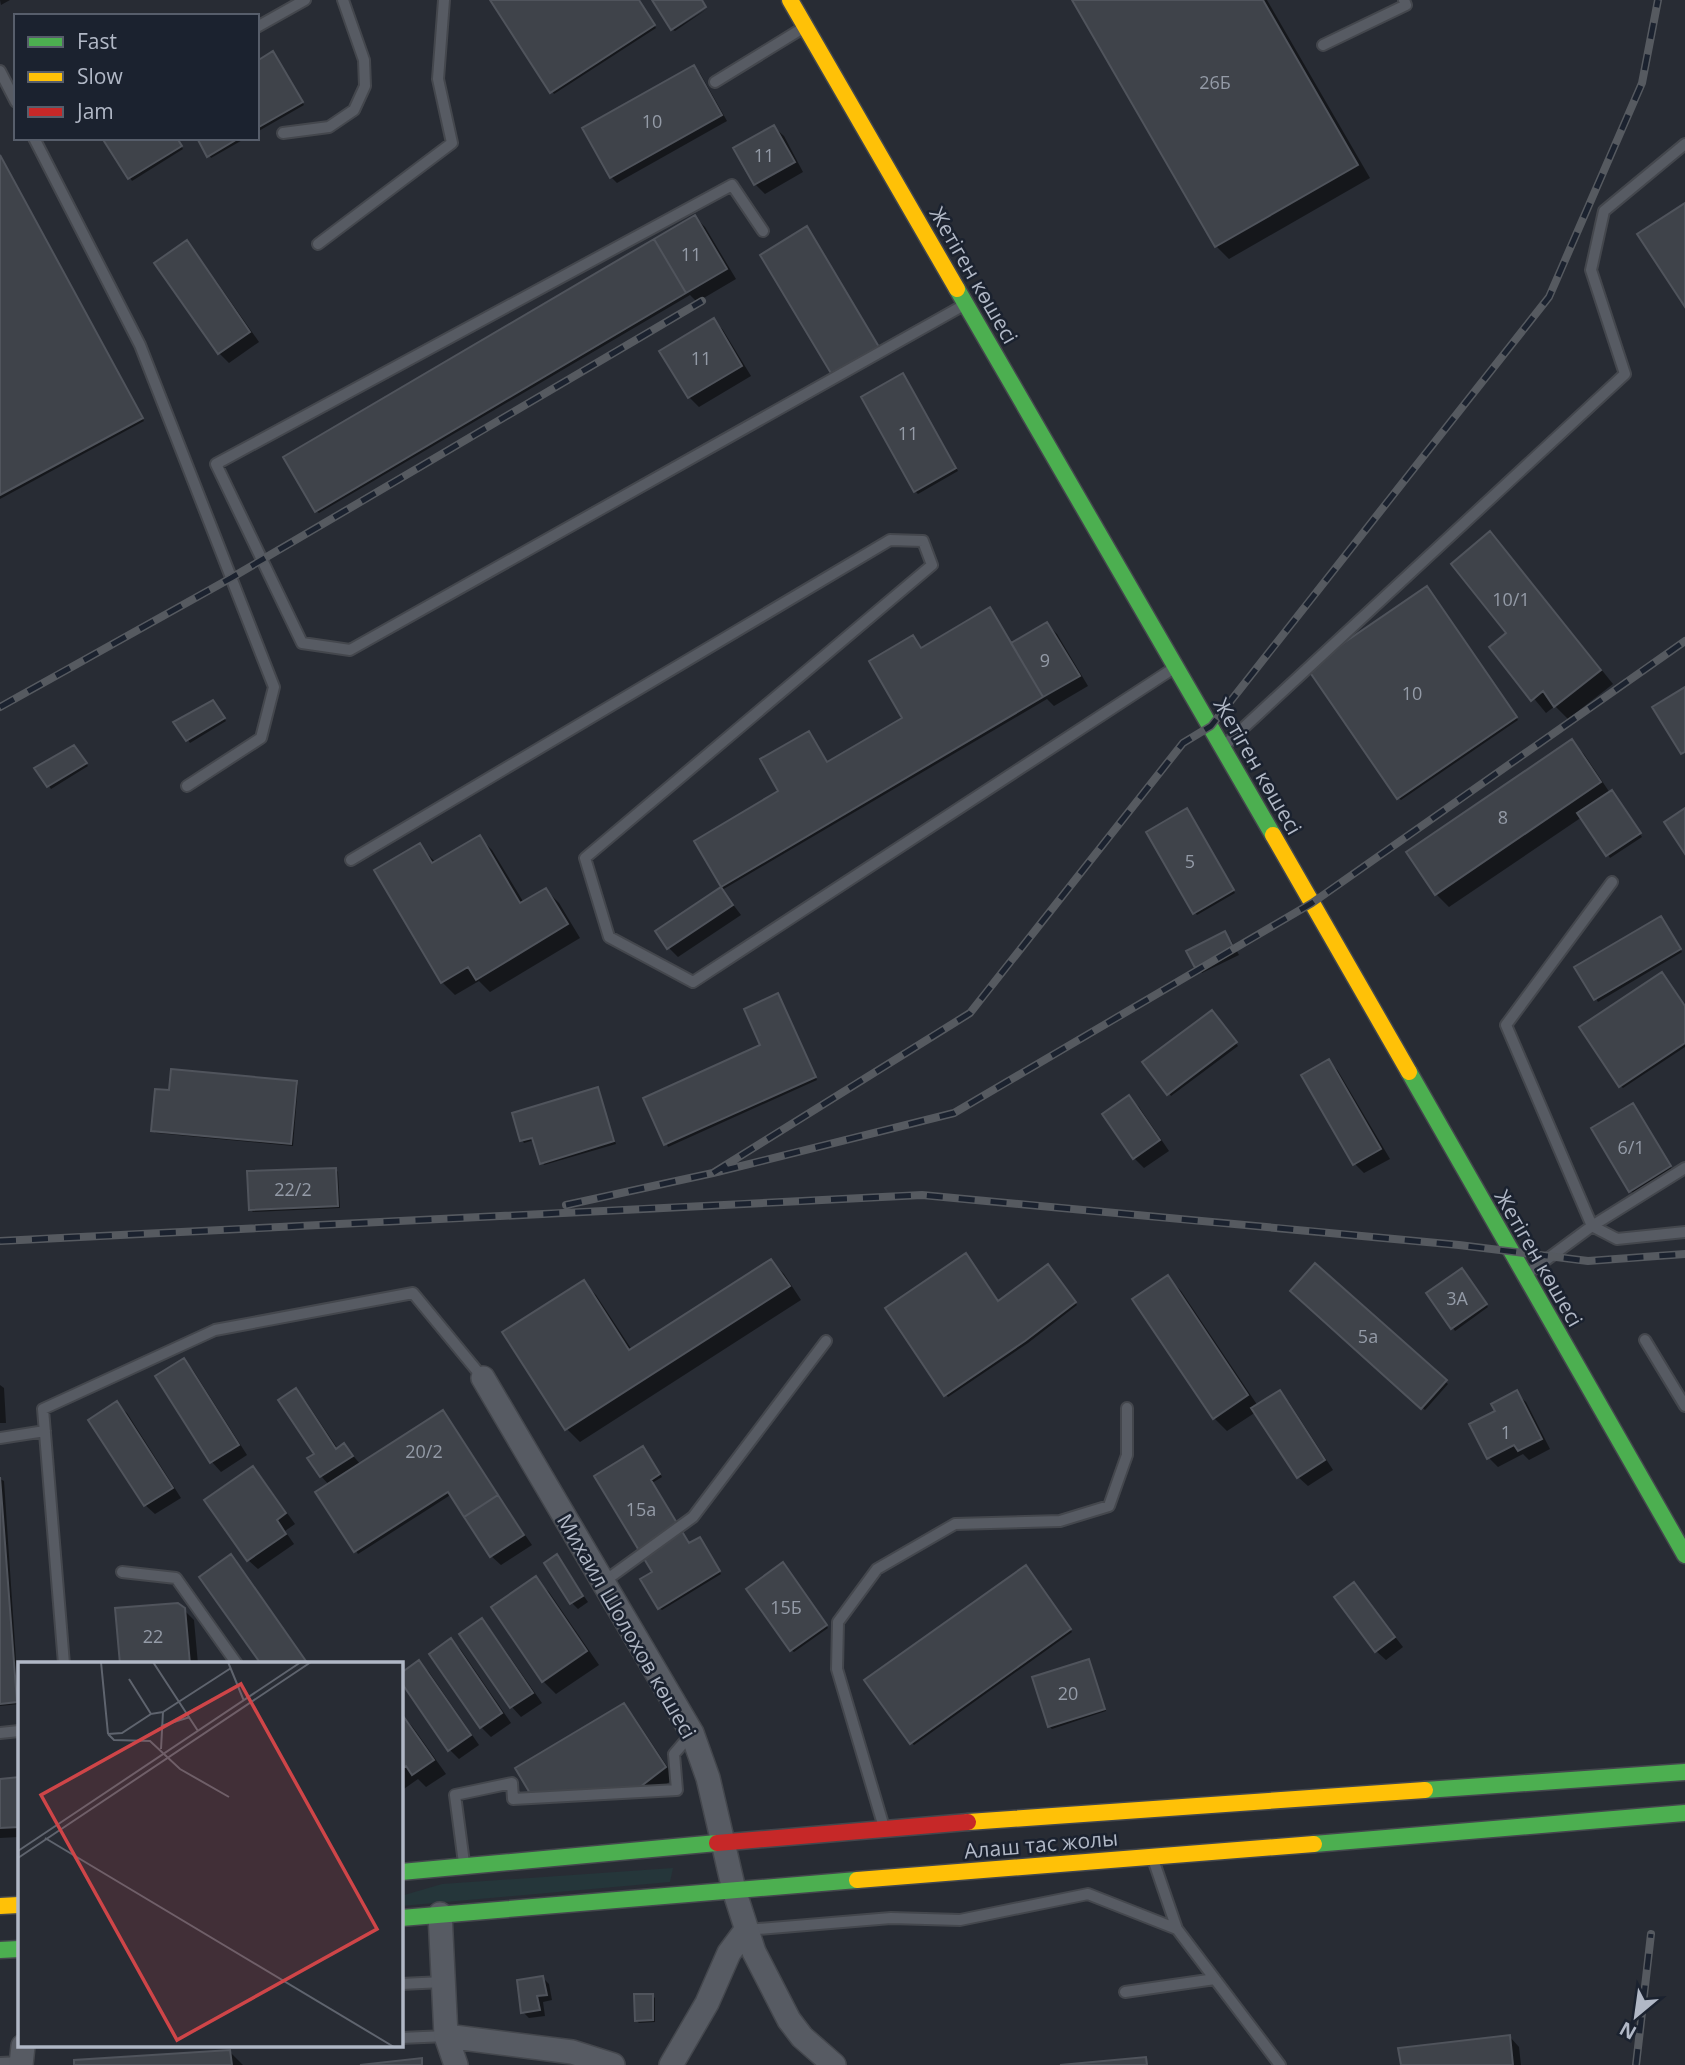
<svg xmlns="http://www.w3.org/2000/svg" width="1685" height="2065" font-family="'Open Sans',sans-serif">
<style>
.grass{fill:#25363a}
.shadow{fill:#0007}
.building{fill:#3f434a;stroke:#50545c;stroke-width:2}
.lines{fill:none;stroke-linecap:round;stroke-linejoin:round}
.lane-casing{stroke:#44474d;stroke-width:14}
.street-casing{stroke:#44474d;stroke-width:26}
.fast-casing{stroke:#44474d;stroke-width:19}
.slow-casing{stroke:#44474d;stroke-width:19}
.jam-casing{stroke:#44474d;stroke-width:19}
.lane{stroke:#575b63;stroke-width:10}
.street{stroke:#575b63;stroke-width:23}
.fast{stroke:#4caf50;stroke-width:16}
.slow{stroke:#ffc107;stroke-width:16}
.jam{stroke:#c62828;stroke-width:16}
.rail-casing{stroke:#565a60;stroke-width:8}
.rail{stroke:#1b222f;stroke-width:5;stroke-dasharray:16;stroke-linecap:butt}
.labels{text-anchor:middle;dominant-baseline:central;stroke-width:5;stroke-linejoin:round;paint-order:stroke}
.number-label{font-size:18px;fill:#949ba7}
.street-label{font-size:21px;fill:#b1b8c6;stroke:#1b222f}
.inset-road{fill:none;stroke:#5f646e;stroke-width:2}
.view{fill:#cf4548;fill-opacity:0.15;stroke:#cf4548;stroke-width:3.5}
.inset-edge{fill:none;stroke:#b1b8c6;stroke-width:3.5}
</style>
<rect width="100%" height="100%" fill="#282c34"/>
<path class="grass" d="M673,1868L670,1882L401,1906V1896L442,1884Z"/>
<path class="shadow" d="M0,0H10L1,5Z
M492,0H638L656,28L554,94Z
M1074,0H1267L1370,178L1229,259L1216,246Z
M707,9L675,31L673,30Z
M276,56L304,105L257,132V63Z
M694,67L700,73L727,121L617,183L611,177Z
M774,127L784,136L803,172L765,194L755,184Z
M104,138H176L183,149L132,181Z
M199,138H246L211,158Z
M0,156L144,421L0,499Z
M695,217L705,227L736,279L697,302L690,295L319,513L316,511Z
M186,243L196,252L259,342L229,363L219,353Z
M714,320L723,330L751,376L699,407L689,397Z
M905,378L958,471L918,494L915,491Z
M1489,533L1502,546L1613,684L1568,719L1555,706L1546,713L1492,648L1508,634Z
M1429,591L1518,720L1401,800L1398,798Z
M1047,624L1057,634L1088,686L1054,706L1047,699L722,890L741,915L678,957L668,947L658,931L723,887L696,841L905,719L921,650L1012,645Z
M215,704L226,721L190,743L176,723Z
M1571,741L1584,754L1610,793L1614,794L1642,837L1610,858L1582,817L1449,907L1436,894Z
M76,750L88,766L51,789L37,769Z
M1189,813L1235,893L1197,915L1195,913Z
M479,837L492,850L524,903L546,890L559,903L580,938L490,992L479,981L455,995L442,982L419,845L436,863Z
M1663,921L1682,952L1598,1002L1577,967Z
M1225,934L1231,940L1239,955L1202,973L1196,967Z
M778,995L817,1080L668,1147L645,1098L763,1046Z
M1685,1007V1047L1623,1088L1620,1086Z
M1215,1014L1238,1046L1171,1096L1145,1062Z
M1329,1061L1338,1071L1390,1159L1364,1173L1355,1164Z
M296,1083L298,1085L293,1146L156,1133L153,1130L171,1092Z
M597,1089L616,1144L544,1165L534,1140L524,1143L522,1140Z
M1129,1097L1139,1107L1169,1151L1144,1168L1134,1158Z
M1635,1108L1672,1169L1633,1193L1630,1191Z
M336,1169L338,1172L340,1208L253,1212L250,1209Z
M771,1261L784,1274L801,1300L580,1442L567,1429L504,1333L583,1282L596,1295L632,1350Z
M1315,1265L1448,1384L1425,1410L1292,1291Z
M1050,1269L1077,1305L1028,1343L948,1397L946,1395Z
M1464,1272L1488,1307L1455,1331L1428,1294Z
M1167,1277L1181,1291L1258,1406L1279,1392L1289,1402L1333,1470L1308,1486L1298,1477L1256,1412L1227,1431L1214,1418Z
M183,1360L193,1370L247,1455L221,1472L212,1462Z
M0,1385L4,1388L6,1423H0Z
M296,1390L305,1400L338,1449L344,1445L361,1465L503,1503L532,1545L501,1565L491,1556L452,1494L358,1554L317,1492L329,1485L321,1476Z
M1516,1393L1526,1402L1550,1449L1529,1460L1523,1454L1498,1467L1489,1458L1497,1412Z
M117,1404L127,1413L181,1498L155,1514L145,1505Z
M645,1451L662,1477L652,1483L690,1545L702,1542L721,1574L662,1610L659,1608L654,1572Z
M253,1468L262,1478L295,1524L285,1531L294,1544L258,1569L248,1560Z
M0,1479L4,1481L19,1704L0,1706Z
M557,1557L588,1602L578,1609L572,1603Z
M785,1566L828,1628L794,1652L791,1650Z
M1028,1570L1072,1632L914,1745L911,1742Z
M535,1579L549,1592L599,1665L556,1694L543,1681Z
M1354,1584L1403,1647L1386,1660L1376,1651Z
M117,1609L184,1610L194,1620L198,1664H122Z
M482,1621L491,1630L542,1703L521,1717L512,1707L462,1634Z
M451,1640L461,1650L511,1723L491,1737L481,1727Z
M1089,1661L1106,1711L1052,1729L1049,1726Z
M419,1663L429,1672L479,1745L459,1759L449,1749L401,1679V1675Z
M624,1705L633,1715L675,1778L650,1796L542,1804L532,1794Z
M401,1715L412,1726L446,1774L426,1787L418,1779L401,1791Z
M18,1779L19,1837L0,1838V1781Z
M543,1978L549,1984L552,2000L543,2002L545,2016L529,2018L523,2012Z
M652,1995L655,1998V2022L639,2023L636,2020Z
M1510,2037L1519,2047L1521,2065H1402Z
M230,2052L243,2065H76Z"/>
<path class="building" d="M490,0H639L655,25L550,93Z
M652,0H702L706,7L671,30Z
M1072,0H1263L1358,165L1215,247Z
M273,51L303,102L257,128V61Z
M694,65L722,115L610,178L582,128Z
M774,125L795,162L754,185L733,148Z
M102,138H177L182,146L128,179Z
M197,138H239L207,157Z
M0,155L143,418L0,495Z
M1685,203V307L1637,234Z
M695,215L727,269L686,293L654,239Z
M807,226L879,347L832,375L760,255Z
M654,239L686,293L315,512L283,457Z
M187,240L250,332L218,354L154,263Z
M714,318L742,366L688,398L659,351Z
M903,373L956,468L914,492L861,397Z
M1490,531L1601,670L1554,707L1543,691L1531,701L1489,647L1506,633L1451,564Z
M1427,586L1517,717L1397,799L1307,668Z
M990,607L1043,697L721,887L694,841L778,791L760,759L809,731L827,762L902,718L869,661L913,635L921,648Z
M1047,622L1080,676L1043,697L1011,643Z
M1685,687V752L1681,754L1652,707Z
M213,700L225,718L186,741L173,722Z
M1572,739L1601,782L1435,895L1406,852Z
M74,745L87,763L47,787L34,768Z
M1612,790L1641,833L1606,856L1577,813Z
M1187,808L1234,890L1193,914L1146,832Z
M1685,808V854L1664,822Z
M480,835L520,903L546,888L568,924L476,980L468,967L441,983L374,870L420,843L432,863Z
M721,887L733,905L667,949L655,931Z
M1661,916L1681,949L1594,1000L1574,967Z
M1225,931L1234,949L1195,968L1186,951Z
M1662,972L1685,1006V1043L1619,1087L1579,1027Z
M778,993L816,1077L664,1145L643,1098L760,1045L744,1009Z
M1212,1010L1237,1042L1167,1095L1142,1062Z
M1329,1059L1381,1149L1353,1165L1301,1075Z
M171,1069L297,1081L291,1144L151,1131L155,1089L169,1090Z
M598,1087L614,1141L540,1164L532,1138L520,1141L512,1113Z
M1129,1095L1160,1140L1133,1159L1102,1114Z
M1633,1103L1671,1166L1629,1192L1591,1128Z
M336,1168L338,1206L249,1210L247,1171Z
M966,1253L998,1301L1048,1264L1076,1302L1025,1341L944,1396L885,1308Z
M771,1259L790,1286L565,1430L502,1332L584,1280L629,1350Z
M1315,1263L1447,1380L1421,1409L1290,1291Z
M1462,1268L1487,1304L1451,1329L1426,1293Z
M1168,1275L1248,1395L1213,1419L1132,1299Z
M184,1358L239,1445L210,1463L155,1376Z
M296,1388L336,1449L344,1443L353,1456L320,1477L307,1458L314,1454L278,1400Z
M1280,1390L1325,1460L1297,1478L1251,1408Z
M1517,1390L1542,1439L1518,1451L1514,1445L1487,1459L1469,1424L1495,1411L1491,1404Z
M117,1401L173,1488L144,1506L88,1420Z
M443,1410L498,1495L464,1517L448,1492L354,1552L315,1492Z
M643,1446L660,1474L651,1480L689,1543L700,1537L720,1571L658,1609L640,1579L652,1572L594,1476Z
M253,1466L286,1513L277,1520L286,1534L247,1561L204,1500Z
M0,1477L17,1702L0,1704Z
M498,1495L524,1535L490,1557L464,1517Z
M231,1554L308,1664H261L199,1577Z
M557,1554L583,1596L570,1604L544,1563Z
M783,1562L827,1625L790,1651L746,1589Z
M1026,1565L1071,1629L910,1744L864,1680Z
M536,1576L587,1651L542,1682L491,1607Z
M1354,1582L1395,1637L1375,1652L1334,1597Z
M178,1603L185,1608L190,1664H120L115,1608Z
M482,1618L533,1693L510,1708L459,1634Z
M451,1638L502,1713L480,1728L429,1654Z
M1089,1659L1105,1709L1048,1727L1032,1677Z
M419,1660L471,1735L448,1751L401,1682V1673Z
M624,1703L666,1767L640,1787L531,1795L515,1768Z
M401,1713L434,1760L412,1775L406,1766L401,1769Z
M19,1777V1827L0,1828V1779Z
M543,1976L547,1995L537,1996L540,2010L521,2013L517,1980Z
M634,1994H653V2020L635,2021Z
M1510,2035L1513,2065H1401L1398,2048Z
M230,2050L232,2065H74V2060Z
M1146,2057L1147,2065H1060Z
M422,2058V2065H360Z"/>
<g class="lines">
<defs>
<path id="lane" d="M257,27L305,0
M1323,45L1406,5L1404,0
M0,71L16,102
M715,82L803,28
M283,133L329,127L354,110L365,86L364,60L343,0
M34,138L140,345L274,687L261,738L187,786
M763,231L732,185L216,464L302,643L350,650L964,305
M318,244L452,143L438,79L444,0
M1225,745L1625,374L1591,270L1604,211L1685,144
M351,860L890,540L923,541L932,565L585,858L609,937L693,982L1174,668
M1685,1168L1592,1226L1617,1239L1685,1232
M1527,1274L1592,1226L1506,1025L1612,882
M1645,1340L1685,1406
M0,1438L45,1431
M122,1572L176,1578L237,1664
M602,1583L693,1517L826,1341
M64,1664L43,1409L215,1330L413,1293L483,1378
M0,1733L19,1731
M883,1824L837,1669L838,1622L877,1569L955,1524L1060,1521L1109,1506L1127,1455V1408
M1154,1862L1177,1929L1280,2065
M464,1863L455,1795L512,1783L513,1799L677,1790L674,1754L692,1733
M746,1930L891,1918L960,1920L1088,1894L1177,1929
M401,1984L443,1982
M1125,1992L1215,1979
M401,2038L446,2036
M0,2063L21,2062"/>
<path id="street" d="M483,1378L692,1733L708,1778L734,1890L754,1952L789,2020L802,2037L834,2065
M440,1914L446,2036L456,2065
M446,2036L572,2052L613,2065
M21,2065L23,2046
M671,2065L707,2003L729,1953L746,1930"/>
<path id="fast" d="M957,289L1273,835
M1409,1072L1685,1555
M1425,1790L1685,1772
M1314,1844L1685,1813
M401,1872L717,1843
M401,1918L857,1880
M0,1950L19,1949"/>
<path id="slow" d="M790,0L957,289
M1273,835L1409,1072
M968,1822L1425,1790
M857,1880L1314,1844
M0,1906L19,1905"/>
<path id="jam" d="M717,1843L968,1822"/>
</defs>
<use href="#lane" class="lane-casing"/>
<use href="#street" class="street-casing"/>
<use href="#fast" class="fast-casing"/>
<use href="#slow" class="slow-casing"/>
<use href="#jam" class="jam-casing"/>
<use href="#lane" class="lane"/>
<use href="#street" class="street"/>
<use href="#fast" class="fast"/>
<use href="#slow" class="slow"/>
<use href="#jam" class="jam"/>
<defs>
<path id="rail" d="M0,707L231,578L702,301
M713,1173L970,1013L1183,743L1211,726L1549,297L1642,83L1658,0
M566,1205L713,1173L954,1113L1312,903L1685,641
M0,1241L922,1195L1459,1245L1588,1261L1685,1254
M1636,2065L1651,1934"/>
</defs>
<use href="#rail" class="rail-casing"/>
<use href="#rail" class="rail"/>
</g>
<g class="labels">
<g class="number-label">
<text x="1215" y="82">26Б</text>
<text x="652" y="121">10</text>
<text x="764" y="155">11</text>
<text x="691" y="254">11</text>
<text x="701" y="358">11</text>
<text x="908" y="433">11</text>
<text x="1511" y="599">10/1</text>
<text x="1045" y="660">9</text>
<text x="1412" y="693">10</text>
<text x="1503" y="817">8</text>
<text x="1190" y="861">5</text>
<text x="1631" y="1147">6/1</text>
<text x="293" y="1189">22/2</text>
<text x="1457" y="1298">3А</text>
<text x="1368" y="1336">5а</text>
<text x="1506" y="1432">1</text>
<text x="424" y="1451">20/2</text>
<text x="641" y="1509">15а</text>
<text x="786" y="1607">15Б</text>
<text x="153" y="1636">22</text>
<text x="1068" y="1693">20</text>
</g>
<g class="street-label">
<text transform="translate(974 275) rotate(60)">Жетіген көшесі</text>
<text transform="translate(1258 766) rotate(60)">Жетіген көшесі</text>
<text transform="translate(1539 1258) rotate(60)">Жетіген көшесі</text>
<text transform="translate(627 1626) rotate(60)">Михаил Шолохов көшесі</text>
<text transform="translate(1041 1844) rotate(-5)">Алаш тас жолы</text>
</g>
</g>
<g transform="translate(18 1662)">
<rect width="385" height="385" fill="#282c34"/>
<path class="inset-road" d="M83,0L90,72M135,0L180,69M210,0L226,39M111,17L133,52L145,50M143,64L172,55M90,72L96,78L132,79L162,107L211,135M90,72L104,71L133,52M143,87L145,50L213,6M27,176L376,385M0,189L283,0M0,196L293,0"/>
<path class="view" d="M223,22L359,267L159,378L23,133Z"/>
<rect width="385" height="385" class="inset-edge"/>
</g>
<rect x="14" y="14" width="245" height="126" fill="#1b222f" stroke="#575e6b" stroke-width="2"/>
<rect x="28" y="37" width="35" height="10" fill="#4caf50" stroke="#575e6b" stroke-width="2"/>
<text x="77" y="49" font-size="21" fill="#b1b8c6">Fast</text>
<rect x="28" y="72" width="35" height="10" fill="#ffc107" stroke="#575e6b" stroke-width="2"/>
<text x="77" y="84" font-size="21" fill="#b1b8c6">Slow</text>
<rect x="28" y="107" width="35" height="10" fill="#c62828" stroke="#575e6b" stroke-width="2"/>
<text x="77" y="119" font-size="21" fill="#b1b8c6">Jam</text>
<g transform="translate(1636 2016) rotate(209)" stroke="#1b222f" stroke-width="5" paint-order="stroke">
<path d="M0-5L12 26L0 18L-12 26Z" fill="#b1b8c6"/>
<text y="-10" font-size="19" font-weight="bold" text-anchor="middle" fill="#b1b8c6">N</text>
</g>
</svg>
